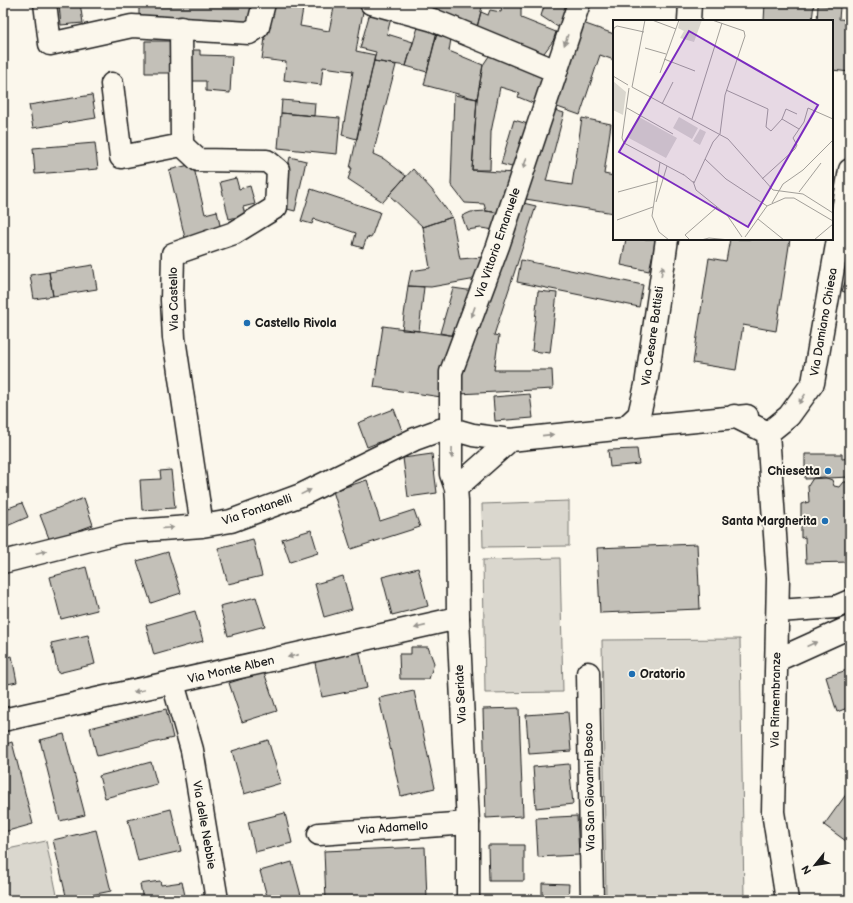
<svg xmlns="http://www.w3.org/2000/svg" width="853" height="903" font-family="'Balsamiq Sans',sans-serif">
<style>
.green{fill:#dad7ce;stroke:#7b7a75}
.building{fill:#c3c0b8;stroke:#1c1c1c}
.lines{fill:none;stroke-linecap:round;stroke-linejoin:round}
.street-casing{stroke:#1c1c1c;stroke-width:25}
.secondary-casing{stroke:#1c1c1c;stroke-width:25}
.street{stroke:#fbf7ec;stroke-width:22}
.secondary{stroke:#fbf7ec;stroke-width:22}
.oneway{fill:#97948e}
.poi-dot{fill:#1f6fb2;stroke:#fbf7ec;stroke-width:1.5}
.labels{text-anchor:middle;dominant-baseline:central;stroke-width:4;stroke-linejoin:round;paint-order:stroke}
.street-label{font-size:12px;fill:#1c1c1c;stroke:#fbf7ec}
.poi-label{font-size:12px;font-weight:bold;fill:#1c1c1c;stroke:#fbf7ec;text-anchor:start}
.inset-road{fill:none;stroke:#a29f99;stroke-width:1}
.view{fill:#7b2cbf;fill-opacity:0.15;stroke:#7b2cbf;stroke-width:2}
.inset-edge{fill:none;stroke:#1c1c1c;stroke-width:2}
</style>
<rect width="100%" height="100%" fill="#fbf7ec"/>
<filter id="ink" filterUnits="userSpaceOnUse"><feTurbulence type="fractalNoise" baseFrequency=".025" numOctaves="2"/><feDisplacementMap in="SourceGraphic" scale="8" xChannelSelector="R" yChannelSelector="G"/><feConvolveMatrix kernelMatrix="1 2 1 2 8 2 1 2 1" color-interpolation-filters="sRGB"/></filter>
<g filter="url(#ink)">
<path class="green" d="M569,501V546L483,547L482,504Z
M560,558L563,692L485,693L483,560Z
M740,639L744,900H606L602,640Z
M46,841L58,900H3V850Z"/>
<path class="building" d="M80,3L83,23L61,25L59,5Z
M139,3H258L254,23L139,18Z
M271,3H304L300,26L329,31L335,3H350L364,6L356,51L375,55L357,139L342,135L353,71L323,67L321,85L284,80L286,62L262,59L265,38L262,37Z
M424,3H483L475,35L420,12Z
M486,3H503L502,6Z
M503,3H521V18L556,32L553,41L541,57L475,35L481,12L488,15L490,10L501,12Z
M545,3H571L561,29L541,16Z
M765,3H814L812,21H764Z
M818,5L840,7L839,19L850,20V72L832,70V21H817Z
M379,12L392,14L387,34L413,42L406,66L374,61L376,52L360,48L369,16Z
M580,22L614,34V60L600,55L580,115L549,104Z
M419,24L438,30L427,72L406,66Z
M436,35L451,39L449,51L483,65L477,99L424,85Z
M145,41H175V73H145Z
M188,50H200V55L232,56L230,93L206,91V81H191Z
M493,50L545,76L535,104L518,97L520,93L500,87L491,132L490,170H472L477,99L483,65Z
M374,61L396,65L373,154L384,159L406,176L383,202L348,179L352,168H350Z
M92,95L96,118L33,128L29,105Z
M454,95L477,99L472,170L514,173L500,213L486,211L484,204L465,203L451,185Z
M282,100L315,103L314,116L281,113Z
M548,108L564,113L546,181L572,185L582,118L611,124L604,174L614,176V213L519,198Z
M281,113L340,118L337,154L278,148Z
M514,120L528,124L515,168L501,164Z
M95,143L98,169L35,174L33,148Z
M290,157L306,161L295,211L279,207Z
M193,164L205,214L217,211L221,230L185,238L169,170Z
M413,169L432,190L452,217L423,227L389,195Z
M236,178L239,189L250,186L255,204L243,207L245,215L229,219L220,182Z
M311,189L380,212L371,238L367,237L363,248L353,245L356,233L314,219L312,224L301,221Z
M519,202L536,206L494,335L499,336L494,370H552L553,389L459,394L458,373Z
M486,211L500,213L494,230L481,228L467,230L462,216L471,212Z
M452,217L460,259L483,257L476,279L431,287L408,286L411,271L430,268L423,227Z
M626,239H656L649,271L621,265Z
M730,239H790L776,331L743,325L736,370L693,363L709,258L726,261Z
M521,260L643,285L639,307L517,282Z
M93,265L97,289L53,296L49,272Z
M850,268V294L842,291Z
M49,272L53,296L34,299L30,275Z
M408,286L424,287L419,331L402,330Z
M453,288L474,291L456,336L440,333Z
M538,291L557,293L550,353L532,351Z
M383,326L456,336L441,397L374,387Z
M847,390H850V433Z
M530,394L533,418L495,421L493,397Z
M394,409L403,433L367,447L358,423Z
M637,449L639,464L610,467L608,450Z
M432,454L437,493L408,497L403,458Z
M805,454H842V459L850,458V477L805,479Z
M171,470L175,508L142,510L140,480L161,479L160,471Z
M824,477L832,480L834,486L839,487L843,482H850V562L806,563L805,537L801,538V504L809,502L808,486L813,478Z
M367,480L380,521L414,510L420,527L351,549L333,491Z
M84,498L93,525L50,541L40,515Z
M22,503L28,517L7,526L3,516V510Z
M311,530L318,553L290,562L282,539Z
M253,539L262,576L228,584L218,548Z
M697,544L700,609L600,613L597,548Z
M168,552L181,593L151,603L137,561Z
M86,567L97,610L61,619L50,577Z
M418,568L428,606L392,615L382,577Z
M343,576L352,609L324,617L315,584Z
M256,597L265,626L228,636L220,606Z
M195,611L203,641L154,655L146,625Z
M88,635L95,664L58,673L51,643Z
M411,647H428L434,663L429,679H400L399,654H411Z
M359,649L367,688L322,697L314,658Z
M12,656L17,682L3,685V658Z
M850,669V707L837,712L826,677Z
M264,672L277,711L242,722L229,683Z
M414,691L435,788L401,796L379,698Z
M519,708L523,816L486,818L483,709Z
M166,709L173,738L97,756L90,728Z
M568,712L571,751L529,754L526,715Z
M64,734L85,815L60,821L40,740Z
M268,740L281,783L244,794L232,751Z
M12,742L33,824L4,832L3,745Z
M151,762L157,784L105,798L99,776Z
M569,764L573,804L536,808L533,767Z
M850,789V844L824,825Z
M171,809L181,851L138,861L128,820Z
M285,813L292,843L255,852L248,822Z
M577,816L579,855L538,857L536,818Z
M96,830L111,891L67,900L53,840Z
M488,845H524V881H489Z
M425,847L427,900H326L324,851Z
M292,862L302,899L268,900L260,871Z
M160,881L161,885L182,882L186,900H143L140,884Z
M542,883L569,884L568,900H542Z"/>
<g class="lines">
<defs>
<path id="street" d="M45,3L50,44L132,26L249,33L258,27L264,3
M371,3L433,20L556,71
M112,84L121,157L182,145L181,28
M182,145L198,160L267,161L278,170L276,207L234,233L173,254L172,300L174,338L202,526
M734,416L768,433L778,578L773,812L787,900
M625,428L747,416
M768,433L789,416L813,383L850,170
M3,562L121,532L202,526L231,521L301,495L415,439L440,430L452,429
M778,611L836,607L850,601
M777,660L850,627
M588,673L592,900
M173,683L192,750L217,900
M3,720L458,618
M319,834L468,823"/>
<path id="secondary" d="M689,21L690,3
M452,429L473,435L510,440L625,428L639,415L646,385L667,239
M456,488L510,440
M468,900V823L458,618L457,501L456,488L451,474V372L498,246L579,3"/>
</defs>
<use href="#street" class="street-casing"/>
<use href="#secondary" class="secondary-casing"/>
<use href="#street" class="street"/>
<use href="#secondary" class="secondary"/>
</g>
<defs><path id="oneway-solid" d="M-6-.8H1V-3.2L6.5 0L1 3.2V.8H-6Z"/></defs>
<g class="oneway">
<use href="#oneway-solid" transform="translate(566 40) rotate(109)"/>
<use href="#oneway-solid" transform="translate(525 163) rotate(108)"/>
<use href="#oneway-solid" transform="translate(662 271) rotate(-81)"/>
<use href="#oneway-solid" transform="translate(473 312) rotate(110)"/>
<use href="#oneway-solid" transform="translate(802 399) rotate(124)"/>
<use href="#oneway-solid" transform="translate(548 435) rotate(-6)"/>
<use href="#oneway-solid" transform="translate(452 453) rotate(91)"/>
<use href="#oneway-solid" transform="translate(306 492) rotate(-26)"/>
<use href="#oneway-solid" transform="translate(168 528) rotate(-4)"/>
<use href="#oneway-solid" transform="translate(41 552) rotate(-15)"/>
<use href="#oneway-solid" transform="translate(420 627) rotate(167)"/>
<use href="#oneway-solid" transform="translate(812 644) rotate(-24)"/>
<use href="#oneway-solid" transform="translate(293 656) rotate(167)"/>
<use href="#oneway-solid" transform="translate(139 691) rotate(168)"/>
</g>
</g>
<g class="poi-dot">
<circle cx="247" cy="323" r="4"/>
<circle cx="828" cy="471" r="4"/>
<circle cx="825" cy="521" r="4"/>
<circle cx="632" cy="674" r="4"/>
</g>
<g class="labels">
<g class="street-label">
<text transform="translate(498 243) rotate(-71)">Via Vittorio Emanuele</text>
<text transform="translate(174 299) rotate(-91)">Via Castello</text>
<text transform="translate(824 322) rotate(-80)">Via Damiano Chiesa</text>
<text transform="translate(653 336) rotate(-82)">Via Cesare Battisti</text>
<text transform="translate(257 510) rotate(-19)">Via Fontanelli</text>
<text transform="translate(231 670) rotate(-13)">Via Monte Alben</text>
<text transform="translate(461 694) rotate(-93)">Via Seriate</text>
<text transform="translate(776 700) rotate(-89)">Via Rimembranze</text>
<text transform="translate(590 787) rotate(-91)">Via San Giovanni Bosco</text>
<text transform="translate(204 825) rotate(80)">Via delle Nebbie</text>
<text transform="translate(393 828) rotate(-4)">Via Adamello</text>
</g>
<g class="poi-label">
<text x="255" y="323">Castello Rivola</text>
<text x="820" y="471" text-anchor="end">Chiesetta</text>
<text x="817" y="521" text-anchor="end">Santa Margherita</text>
<text x="640" y="674">Oratorio</text>
</g>
</g>
<g transform="translate(613 20)">
<rect width="220" height="220" fill="#fbf7ec"/>
<path d="M67,0H89L81,22L67,18L71,11L65,8ZM0,61L13,72L10,95L0,90ZM26,97L64,118L53,138L14,117ZM66,97L85,108L79,119L60,108ZM87,109L93,112L87,125L80,121Z" fill="#dad7ce"/>
<path class="inset-road" d="M39,0L63,9M0,13L1,8L4,6L31,12M32,28L53,34M51,39L82,51M47,53L66,0M0,56L15,65M19,67L115,119L160,170L190,174L220,193M19,67L32,0M16,68L9,118L11,123L71,155M113,70L155,89L153,107L158,111L169,99M49,84L60,62M14,88L60,114M184,94L173,89L169,99L186,109M79,99L109,3M92,139L113,159L154,186M47,142L39,196L46,212L56,220M70,154L81,163L100,122L107,114L112,75L132,16L131,11L99,0M149,159L182,129L184,125L180,118L191,102L195,88L220,99M80,161L83,170L114,195L129,217M5,172L45,161M186,172L208,143M43,182L54,146M159,183L170,164L190,150L220,120M145,199L171,220M4,200L40,187M132,217L154,186L172,178H181L220,201M77,220L72,215L104,187M88,220L96,218L117,220M201,220L220,204"/>
<path class="view" d="M76,11L205,85L135,207L6,132Z"/>
<rect width="220" height="220" class="inset-edge"/>
</g>
<rect width="853" height="903" fill="none" stroke="#fbf7ec" stroke-width="16"/>
<rect x="8" y="8" width="837" height="887" fill="none" stroke="#1c1c1c" stroke-width="1.5" filter="url(#ink)"/>
<g transform="translate(815 865) rotate(240)" stroke="#fbf7ec" stroke-width="3" paint-order="stroke">
<path d="M0-3L7 15L0 10L-7 15Z" fill="#1c1c1c"/>
<text y="-6" font-size="11" font-weight="bold" text-anchor="middle" fill="#1c1c1c">N</text>
</g>
</svg>
